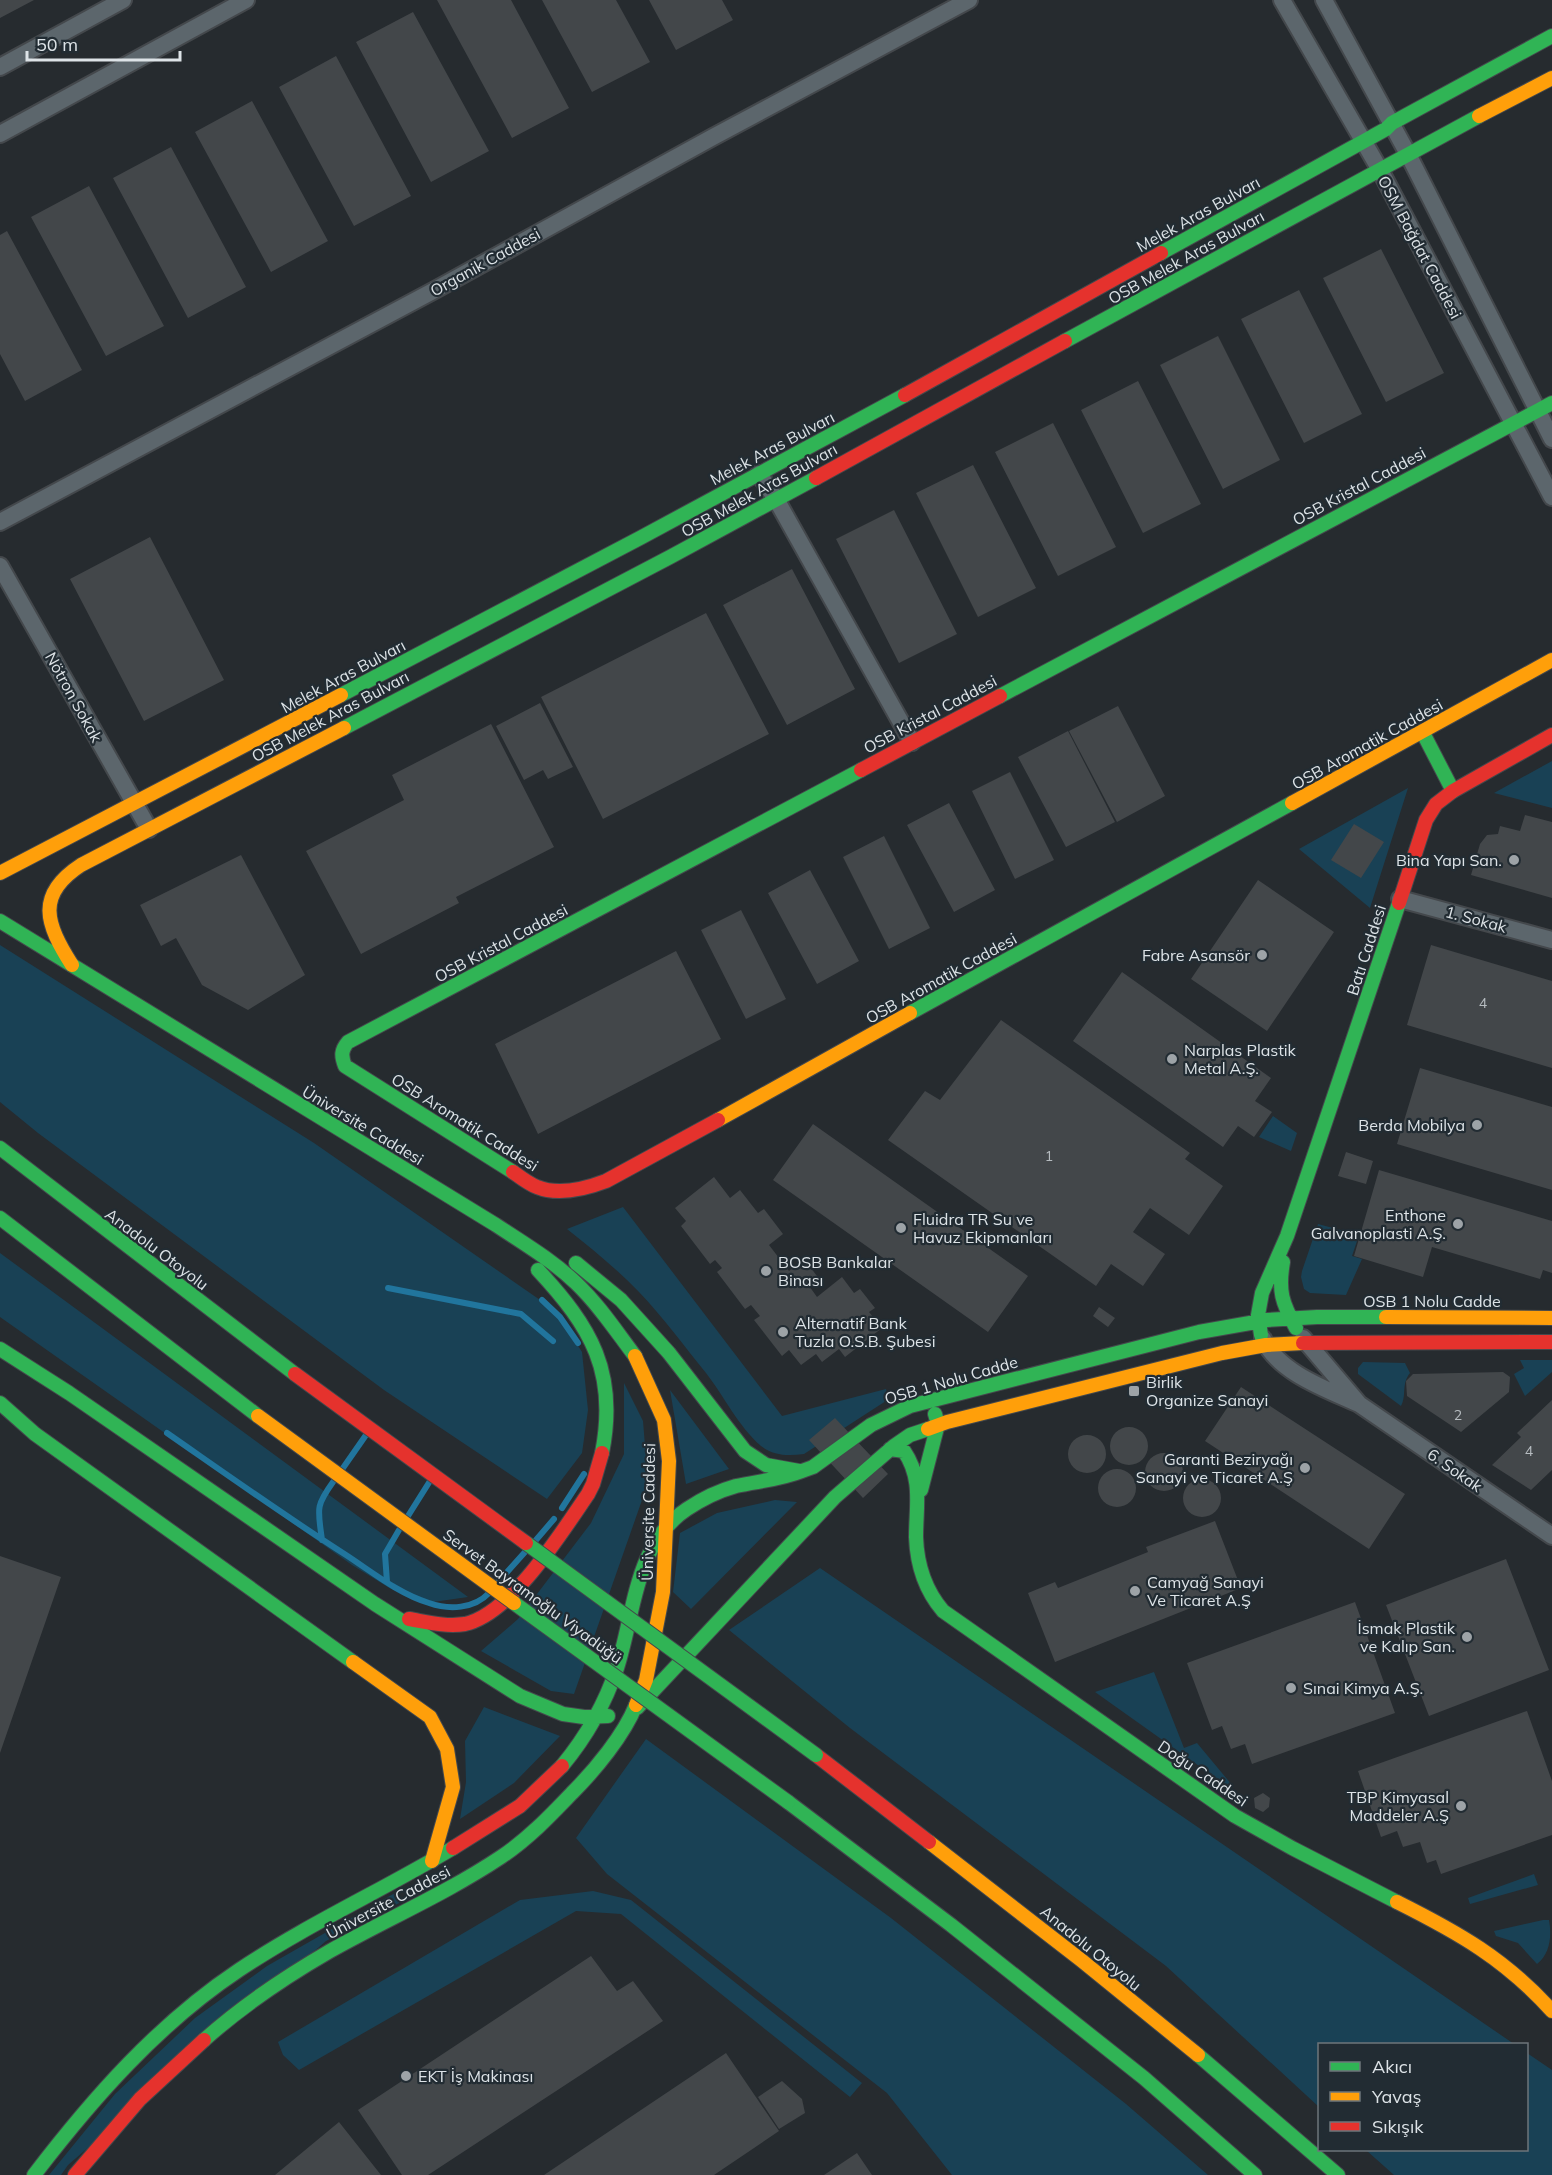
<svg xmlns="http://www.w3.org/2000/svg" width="1552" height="2175" font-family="Mulish,sans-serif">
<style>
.green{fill:#194155}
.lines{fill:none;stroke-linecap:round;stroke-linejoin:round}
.stream{stroke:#21759d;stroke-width:6}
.building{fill:#43474a}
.street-casing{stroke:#44484c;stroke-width:20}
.fast-casing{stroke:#44484c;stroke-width:16}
.slow-casing{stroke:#44484c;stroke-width:16}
.jam-casing{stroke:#44484c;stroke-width:16}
.street{stroke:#5c666c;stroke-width:16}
.fast{stroke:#30b455;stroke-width:14}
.slow{stroke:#ff9f0a;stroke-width:14}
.jam{stroke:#e5322d;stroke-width:14}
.fast-bridge-casing{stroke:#44484c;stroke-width:16;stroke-linecap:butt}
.slow-bridge-casing{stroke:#44484c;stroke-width:16;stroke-linecap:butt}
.jam-bridge-casing{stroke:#44484c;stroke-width:16;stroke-linecap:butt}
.fast-bridge{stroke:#30b455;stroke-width:14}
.slow-bridge{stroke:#ff9f0a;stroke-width:14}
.jam-bridge{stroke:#e5322d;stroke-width:14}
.poi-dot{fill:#9da3a7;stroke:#222c33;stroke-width:2}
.labels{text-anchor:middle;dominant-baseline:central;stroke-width:4.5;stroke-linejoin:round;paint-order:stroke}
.number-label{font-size:14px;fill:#b6bcc0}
.street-label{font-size:16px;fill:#dde3e7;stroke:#222c33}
.poi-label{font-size:16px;fill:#dde3e7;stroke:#222c33;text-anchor:start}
</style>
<rect width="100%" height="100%" fill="#262b2f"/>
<path class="green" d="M1552,761V808L1494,793Z
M1408,788L1370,908L1299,849Z
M0,945L314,1143L556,1311L582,1352L588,1410L582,1453L547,1499L384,1390L38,1133L0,1102Z
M1273,1116L1297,1133L1291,1151L1259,1137Z
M623,1207L782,1416L886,1389L889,1399L804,1454C788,1456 774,1456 761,1446C738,1426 724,1396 706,1373C684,1346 663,1317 639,1292C617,1269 592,1249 567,1229Z
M1318,1224L1359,1235L1352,1256L1362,1259L1346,1295L1310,1293L1304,1289L1301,1277L1302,1271Z
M0,1253L468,1597L426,1603L391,1589L352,1565L0,1317Z
M1520,1360H1552V1372L1525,1396L1514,1374L1524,1368Z
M1363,1362L1405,1363L1410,1373C1401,1384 1407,1395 1401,1406L1358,1374V1368Z
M624,1383L643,1421L648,1483L574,1694L551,1691L481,1651L518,1619L591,1523L624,1454Z
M670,1390L729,1469L686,1484Z
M775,1500L797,1502L691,1609L673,1592L680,1533L717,1513Z
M820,1568L1514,2044H1320L1319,2107L1166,1966L850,1728L729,1630Z
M1154,1672L1184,1748L1197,1743L1232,1785L1230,1788L1095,1692Z
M484,1707L560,1736L514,1783L460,1819L466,1782L465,1741Z
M646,1739L891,1918L1126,2104L1208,2175H952L887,2093L607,1874L576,1838Z
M1534,1874L1538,1885L1470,1904L1468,1898Z
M593,1891L631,1900L862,2083L850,2097L621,1914L576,1911L299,2070L283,2055L278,2042L520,1900Z
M395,1893L401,1902L326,1941L68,2165L61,2175H49L115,2094L195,2018L267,1966Z
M1543,1920H1549C1552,1936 1550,1954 1537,1964L1518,1943L1496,1936L1494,1931Z
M1527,2053L1552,2070V2175H1394L1366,2150H1526Z"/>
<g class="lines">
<path class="stream" d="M388,1288L521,1314L553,1341
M542,1300L560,1317L578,1343
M167,1433C226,1474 285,1516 346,1555C372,1572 399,1594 429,1603C449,1610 474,1609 489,1593
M343,1468L366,1435
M562,1508L584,1474
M408,1516L430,1481
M322,1540C318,1509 315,1507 333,1482
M536,1540L554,1519
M499,1581L525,1552
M387,1582L385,1554L399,1530"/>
</g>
<path class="building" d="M0,0H34L0,18Z
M437,0H511L569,108L512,138Z
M542,0H616L650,62L592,92Z
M649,0H722L733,20L676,50Z
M413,12L489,151L431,182L356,42Z
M336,56L411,196L354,226L279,87Z
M252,101L328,241L271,272L195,132Z
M171,147L246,287L188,318L113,178Z
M89,186L164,326L106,356L31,217Z
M7,231L82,370L25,401L0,354V235Z
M1381,249L1444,373L1386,402L1323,278Z
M1299,290L1362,414L1304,443L1241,319Z
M1218,336L1280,460L1223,489L1160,365Z
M1138,381L1201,504L1143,533L1081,410Z
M1053,423L1116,547L1058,576L995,452Z
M973,465L1036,588L978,617L916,493Z
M894,510L957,634L899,663L836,539Z
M150,537L224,680L144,721L70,579Z
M792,569L855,689L787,725L723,605Z
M706,613L769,734L603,819L541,697Z
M540,703L573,767L548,779L543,770L524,780L496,726Z
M1118,706L1165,796L1117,822L1069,731Z
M491,724L554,847L456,897L459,903L361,954L306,851L404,800L392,775Z
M1068,731L1115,822L1066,847L1018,757Z
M1010,772L1054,860L1015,879L972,791Z
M949,803L995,890L954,912L907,825Z
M1525,815L1552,822V898L1471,875L1480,844L1487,835L1498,834L1500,826L1520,831Z
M1354,824L1384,842L1361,878L1331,860Z
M884,836L930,928L889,949L843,857Z
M241,855L305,975L248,1010L202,985L176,938L161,946L140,905Z
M810,870L859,961L817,984L768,893Z
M1258,880L1334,932L1267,1031L1191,979Z
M741,910L786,999L746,1019L701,930Z
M1431,945L1552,981V1068L1407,1025Z
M676,951L721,1039L538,1134L495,1044Z
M1122,972L1271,1078L1255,1101L1272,1112L1254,1137L1238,1126L1223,1147L1073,1041Z
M1001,1020L1190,1153L1185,1159L1223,1186L1189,1235L1150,1208L1133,1232L1165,1254L1143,1286L1111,1264L1096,1286L888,1140L925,1091L940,1100Z
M1420,1068L1552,1107V1190L1397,1144Z
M813,1124L1028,1276L988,1332L773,1180Z
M1346,1152L1373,1161L1366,1184L1338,1176Z
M1379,1170L1552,1221V1273L1543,1270L1540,1279L1432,1247L1423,1277L1354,1256Z
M714,1177L730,1198L740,1190L758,1213L764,1209L783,1234L769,1245L789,1271L804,1259L817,1276L807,1283L817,1297L842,1277L854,1293L860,1289L875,1308L869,1312L882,1328L845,1357L839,1349L822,1362L816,1354L801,1365L789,1350L782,1356L754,1320L760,1316L751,1305L745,1309L717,1272L722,1268L715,1260L710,1264L681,1226L686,1221L675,1208Z
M1099,1307L1115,1318L1108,1327L1093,1316Z
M1503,1372L1510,1377L1509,1392L1461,1432L1407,1396L1406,1381L1413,1374Z
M1241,1387L1405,1494L1369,1549L1205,1441Z
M1552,1400V1470L1531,1490L1492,1465L1521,1437L1517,1433Z
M835,1418L888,1474L863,1498L809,1440Z
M1110 1446a19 19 0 1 1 38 0a19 19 0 1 1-38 0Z
M1068 1454a19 19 0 1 1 38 0a19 19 0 1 1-38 0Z
M1145 1472a19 19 0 1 1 38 0a19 19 0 1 1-38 0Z
M1098 1488a19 19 0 1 1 38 0a19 19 0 1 1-38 0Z
M1183 1498a19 19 0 1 1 38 0a19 19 0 1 1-38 0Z
M1215,1521L1241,1588L1055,1662L1028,1593L1055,1582L1058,1588L1148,1552L1146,1547Z
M0,1556L61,1577L0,1753Z
M1506,1559L1549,1670L1429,1716L1386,1605Z
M1355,1602L1395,1713L1252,1764L1245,1744L1231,1749L1222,1726L1212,1730L1187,1663Z
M1527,1711L1552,1781V1835L1441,1874L1436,1860L1427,1863L1420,1842L1403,1847L1397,1831L1381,1837L1358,1771Z
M1263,1793L1270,1798L1269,1807L1263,1812L1255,1808L1254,1798Z
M591,1956L617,1991L633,1981L663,2021L428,2175H402L358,2110Z
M726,2053L779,2131L714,2175H544Z
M782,2081L802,2099L805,2113L779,2129L758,2097Z
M339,2122L381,2175H275Z
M857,2153L872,2175H824Z"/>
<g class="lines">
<defs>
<path id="street" d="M1282,0L1380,170L1552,497
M1324,0L1408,154L1552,439
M0,67L123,0
M0,134L246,0
M759,474L776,499L912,742
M0,522L433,291L713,137L969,0
M0,566L149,829
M1400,899L1552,940
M1263,1339C1279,1373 1326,1389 1359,1404L1303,1338
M1359,1404L1552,1536"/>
<path id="fast" d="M1161,253L1386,129L1392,123L1552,36
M1065,341L1479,116
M341,695L640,538L905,395
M1000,696L1552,403
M344,728L670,557L816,478
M1423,733L1453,791
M0,921L496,1225C523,1243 552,1260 576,1283C599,1305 616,1331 635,1356
M910,1013L1292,803
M0,1148L295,1374
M513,1172L345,1066C341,1056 341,1050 348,1042L861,770
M0,1218L258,1416
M1283,1262C1278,1291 1282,1303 1296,1328
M576,1263L621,1300L669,1353L745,1451L766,1465L799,1471
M538,1270C591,1327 618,1372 602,1453
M1261,1335L1258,1315L1262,1293L1287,1236L1399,903
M0,1349L69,1393L375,1604L520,1696L563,1714L584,1717L608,1716
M0,1403L35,1434L353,1662
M890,1449L904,1451C923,1479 916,1506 916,1537C917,1565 925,1590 943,1611L1235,1816L1292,1848L1397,1902
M802,1471L813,1467L871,1425L910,1406L1199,1332L1267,1320L1317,1317H1386
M921,1490L938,1424L935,1414
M637,1708L835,1497L894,1446L910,1435L928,1429
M562,1766C586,1737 605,1704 617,1668C635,1613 634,1544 687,1509C702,1499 718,1491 736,1486C759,1481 779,1480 802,1471
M788,1802L951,1925L1144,2078L1255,2175
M204,2040C242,2006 285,1977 330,1951C387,1919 447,1893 501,1857C528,1839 550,1816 572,1793C595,1770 624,1735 636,1705
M1198,2055L1338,2175
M34,2175C93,2098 158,2024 239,1970C308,1924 383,1890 453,1848"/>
<path id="slow" d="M1479,116L1552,78
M1292,803L1552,660
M0,873L341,695
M72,965C46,924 35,895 81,865L344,728
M718,1120L910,1013
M1386,1317L1552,1318
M635,1356L664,1420L669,1461L663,1592L646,1680L636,1705
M928,1429L947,1422L1222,1353L1266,1345L1303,1343
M353,1662L430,1717L447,1749L453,1787L432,1861
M929,1842L1081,1960L1198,2055
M1397,1902C1459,1933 1505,1959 1552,2011"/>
<path id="jam" d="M905,395L1161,253
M816,478L1065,341
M861,770L1000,696
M1399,903L1426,820L1436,804L1453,791L1552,735
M513,1172C520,1177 529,1184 537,1187C559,1196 585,1189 606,1181L718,1120
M1303,1343L1552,1342
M409,1619C427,1622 446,1627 465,1624C511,1614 562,1532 588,1494L593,1484L602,1453
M816,1755L929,1842
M453,1848L520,1806L562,1766
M75,2175L140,2099L204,2040"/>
</defs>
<use href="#street" class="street-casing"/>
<use href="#fast" class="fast-casing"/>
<use href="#slow" class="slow-casing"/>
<use href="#jam" class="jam-casing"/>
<use href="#street" class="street"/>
<use href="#fast" class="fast"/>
<use href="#slow" class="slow"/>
<use href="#jam" class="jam"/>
<defs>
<path id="fast-bridge" d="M526,1543L816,1755
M514,1603L788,1802"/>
<path id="slow-bridge" d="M258,1416L514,1603"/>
<path id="jam-bridge" d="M295,1374L526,1543"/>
</defs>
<use href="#fast-bridge" class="fast-bridge-casing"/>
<use href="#slow-bridge" class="slow-bridge-casing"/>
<use href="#jam-bridge" class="jam-bridge-casing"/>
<use href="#fast-bridge" class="fast-bridge"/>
<use href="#slow-bridge" class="slow-bridge"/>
<use href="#jam-bridge" class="jam-bridge"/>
</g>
<g class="poi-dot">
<circle cx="1514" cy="860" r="6"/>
<circle cx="1262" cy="955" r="6"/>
<circle cx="1172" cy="1059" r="6"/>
<circle cx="1477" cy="1125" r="6"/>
<circle cx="1458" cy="1224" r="6"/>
<circle cx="901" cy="1228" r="6"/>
<circle cx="766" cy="1271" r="6"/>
<circle cx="783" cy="1332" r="6"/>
<rect x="1128" y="1385" width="12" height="12" rx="3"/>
<circle cx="1305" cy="1468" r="6"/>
<circle cx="1135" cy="1591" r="6"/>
<circle cx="1467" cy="1637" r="6"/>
<circle cx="1291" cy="1688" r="6"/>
<circle cx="1461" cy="1806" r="6"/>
<circle cx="406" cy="2076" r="6"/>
</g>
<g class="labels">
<g class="number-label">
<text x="1483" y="1003">4</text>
<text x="1049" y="1156">1</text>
<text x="1458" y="1415">2</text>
<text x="1529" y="1451">4</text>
</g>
<g class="street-label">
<text transform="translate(1198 214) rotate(-29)">Melek Aras Bulvarı</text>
<text transform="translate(1420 247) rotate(62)">OSM Bağdat Caddesi</text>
<text transform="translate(1186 257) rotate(-29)">OSB Melek Aras Bulvarı</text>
<text transform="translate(485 262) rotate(-29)">Organik Caddesi</text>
<text transform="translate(772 448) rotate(-28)">Melek Aras Bulvarı</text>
<text transform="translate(1359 486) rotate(-28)">OSB Kristal Caddesi</text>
<text transform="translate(759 490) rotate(-29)">OSB Melek Aras Bulvarı</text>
<text transform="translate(343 676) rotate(-28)">Melek Aras Bulvarı</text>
<text transform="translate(74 697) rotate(61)">Nötron Sokak</text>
<text transform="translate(930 714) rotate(-28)">OSB Kristal Caddesi</text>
<text transform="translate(330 716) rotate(-28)">OSB Melek Aras Bulvarı</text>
<text transform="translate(1367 744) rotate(-29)">OSB Aromatik Caddesi</text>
<text transform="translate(1476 919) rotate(15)">1. Sokak</text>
<text transform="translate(501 943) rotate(-28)">OSB Kristal Caddesi</text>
<text transform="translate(1366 950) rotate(-72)">Batı Caddesi</text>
<text transform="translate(941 978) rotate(-29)">OSB Aromatik Caddesi</text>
<text transform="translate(465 1122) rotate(32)">OSB Aromatik Caddesi</text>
<text transform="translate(363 1125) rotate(31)">Üniversite Caddesi</text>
<text transform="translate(157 1249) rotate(37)">Anadolu Otoyolu</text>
<text x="1432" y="1301">OSB 1 Nolu Cadde</text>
<text transform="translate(951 1380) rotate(-16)">OSB 1 Nolu Cadde</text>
<text transform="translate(1455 1470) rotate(35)">6. Sokak</text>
<text transform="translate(648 1512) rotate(-89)">Üniversite Caddesi</text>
<text transform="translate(533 1596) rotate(36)">Servet Bayramoğlu Viyadüğü</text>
<text transform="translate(1203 1773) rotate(34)">Doğu Caddesi</text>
<text transform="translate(388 1902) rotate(-28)">Üniversite Caddesi</text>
<text transform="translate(1091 1948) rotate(39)">Anadolu Otoyolu</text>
</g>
<g class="poi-label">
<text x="1502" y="860" text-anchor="end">Bina Yapı San.</text>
<text x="1250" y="955" text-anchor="end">Fabre Asansör</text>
<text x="1184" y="1050">Narplas Plastik<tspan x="1184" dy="18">Metal A.Ş.</tspan></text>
<text x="1465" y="1125" text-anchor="end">Berda Mobilya</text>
<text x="1446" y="1215" text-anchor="end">Enthone<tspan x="1446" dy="18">Galvanoplasti A.Ş.</tspan></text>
<text x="913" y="1219">Fluidra TR Su ve<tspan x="913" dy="18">Havuz Ekipmanları</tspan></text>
<text x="778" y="1262">BOSB Bankalar<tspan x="778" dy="18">Binası</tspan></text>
<text x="795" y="1323">Alternatif Bank<tspan x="795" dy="18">Tuzla O.S.B. Şubesi</tspan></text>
<text x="1146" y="1382">Birlik<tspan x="1146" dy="18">Organize Sanayi</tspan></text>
<text x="1293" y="1459" text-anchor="end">Garanti Beziryağı<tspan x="1293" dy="18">Sanayi ve Ticaret A.Ş</tspan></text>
<text x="1147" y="1582">Camyağ Sanayi<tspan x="1147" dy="18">Ve Ticaret A.Ş</tspan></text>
<text x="1455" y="1628" text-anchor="end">İsmak Plastik<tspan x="1455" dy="18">ve Kalıp San.</tspan></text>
<text x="1303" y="1688">Sınai Kimya A.Ş.</text>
<text x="1449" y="1797" text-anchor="end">TBP Kimyasal<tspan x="1449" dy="18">Maddeler A.Ş</tspan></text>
<text x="418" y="2076">EKT İş Makinası</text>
</g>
</g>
<rect x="1318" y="2043" width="210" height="108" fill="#222c33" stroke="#6d757b" stroke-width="1.5"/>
<rect x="1330" y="2062" width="30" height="9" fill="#30b455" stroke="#6d757b" stroke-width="1.5"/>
<text x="1372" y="2073" font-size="18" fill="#dde3e7">Akıcı</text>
<rect x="1330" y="2092" width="30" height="9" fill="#ff9f0a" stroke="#6d757b" stroke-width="1.5"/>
<text x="1372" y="2103" font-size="18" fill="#dde3e7">Yavaş</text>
<rect x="1330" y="2122" width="30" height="9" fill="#e5322d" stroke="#6d757b" stroke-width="1.5"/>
<text x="1372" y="2133" font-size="18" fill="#dde3e7">Sıkışık</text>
<path d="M27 51v9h153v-9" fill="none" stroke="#dde3e7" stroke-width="3"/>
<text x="36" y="51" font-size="18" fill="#dde3e7" stroke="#222c33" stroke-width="4.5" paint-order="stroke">50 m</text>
</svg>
